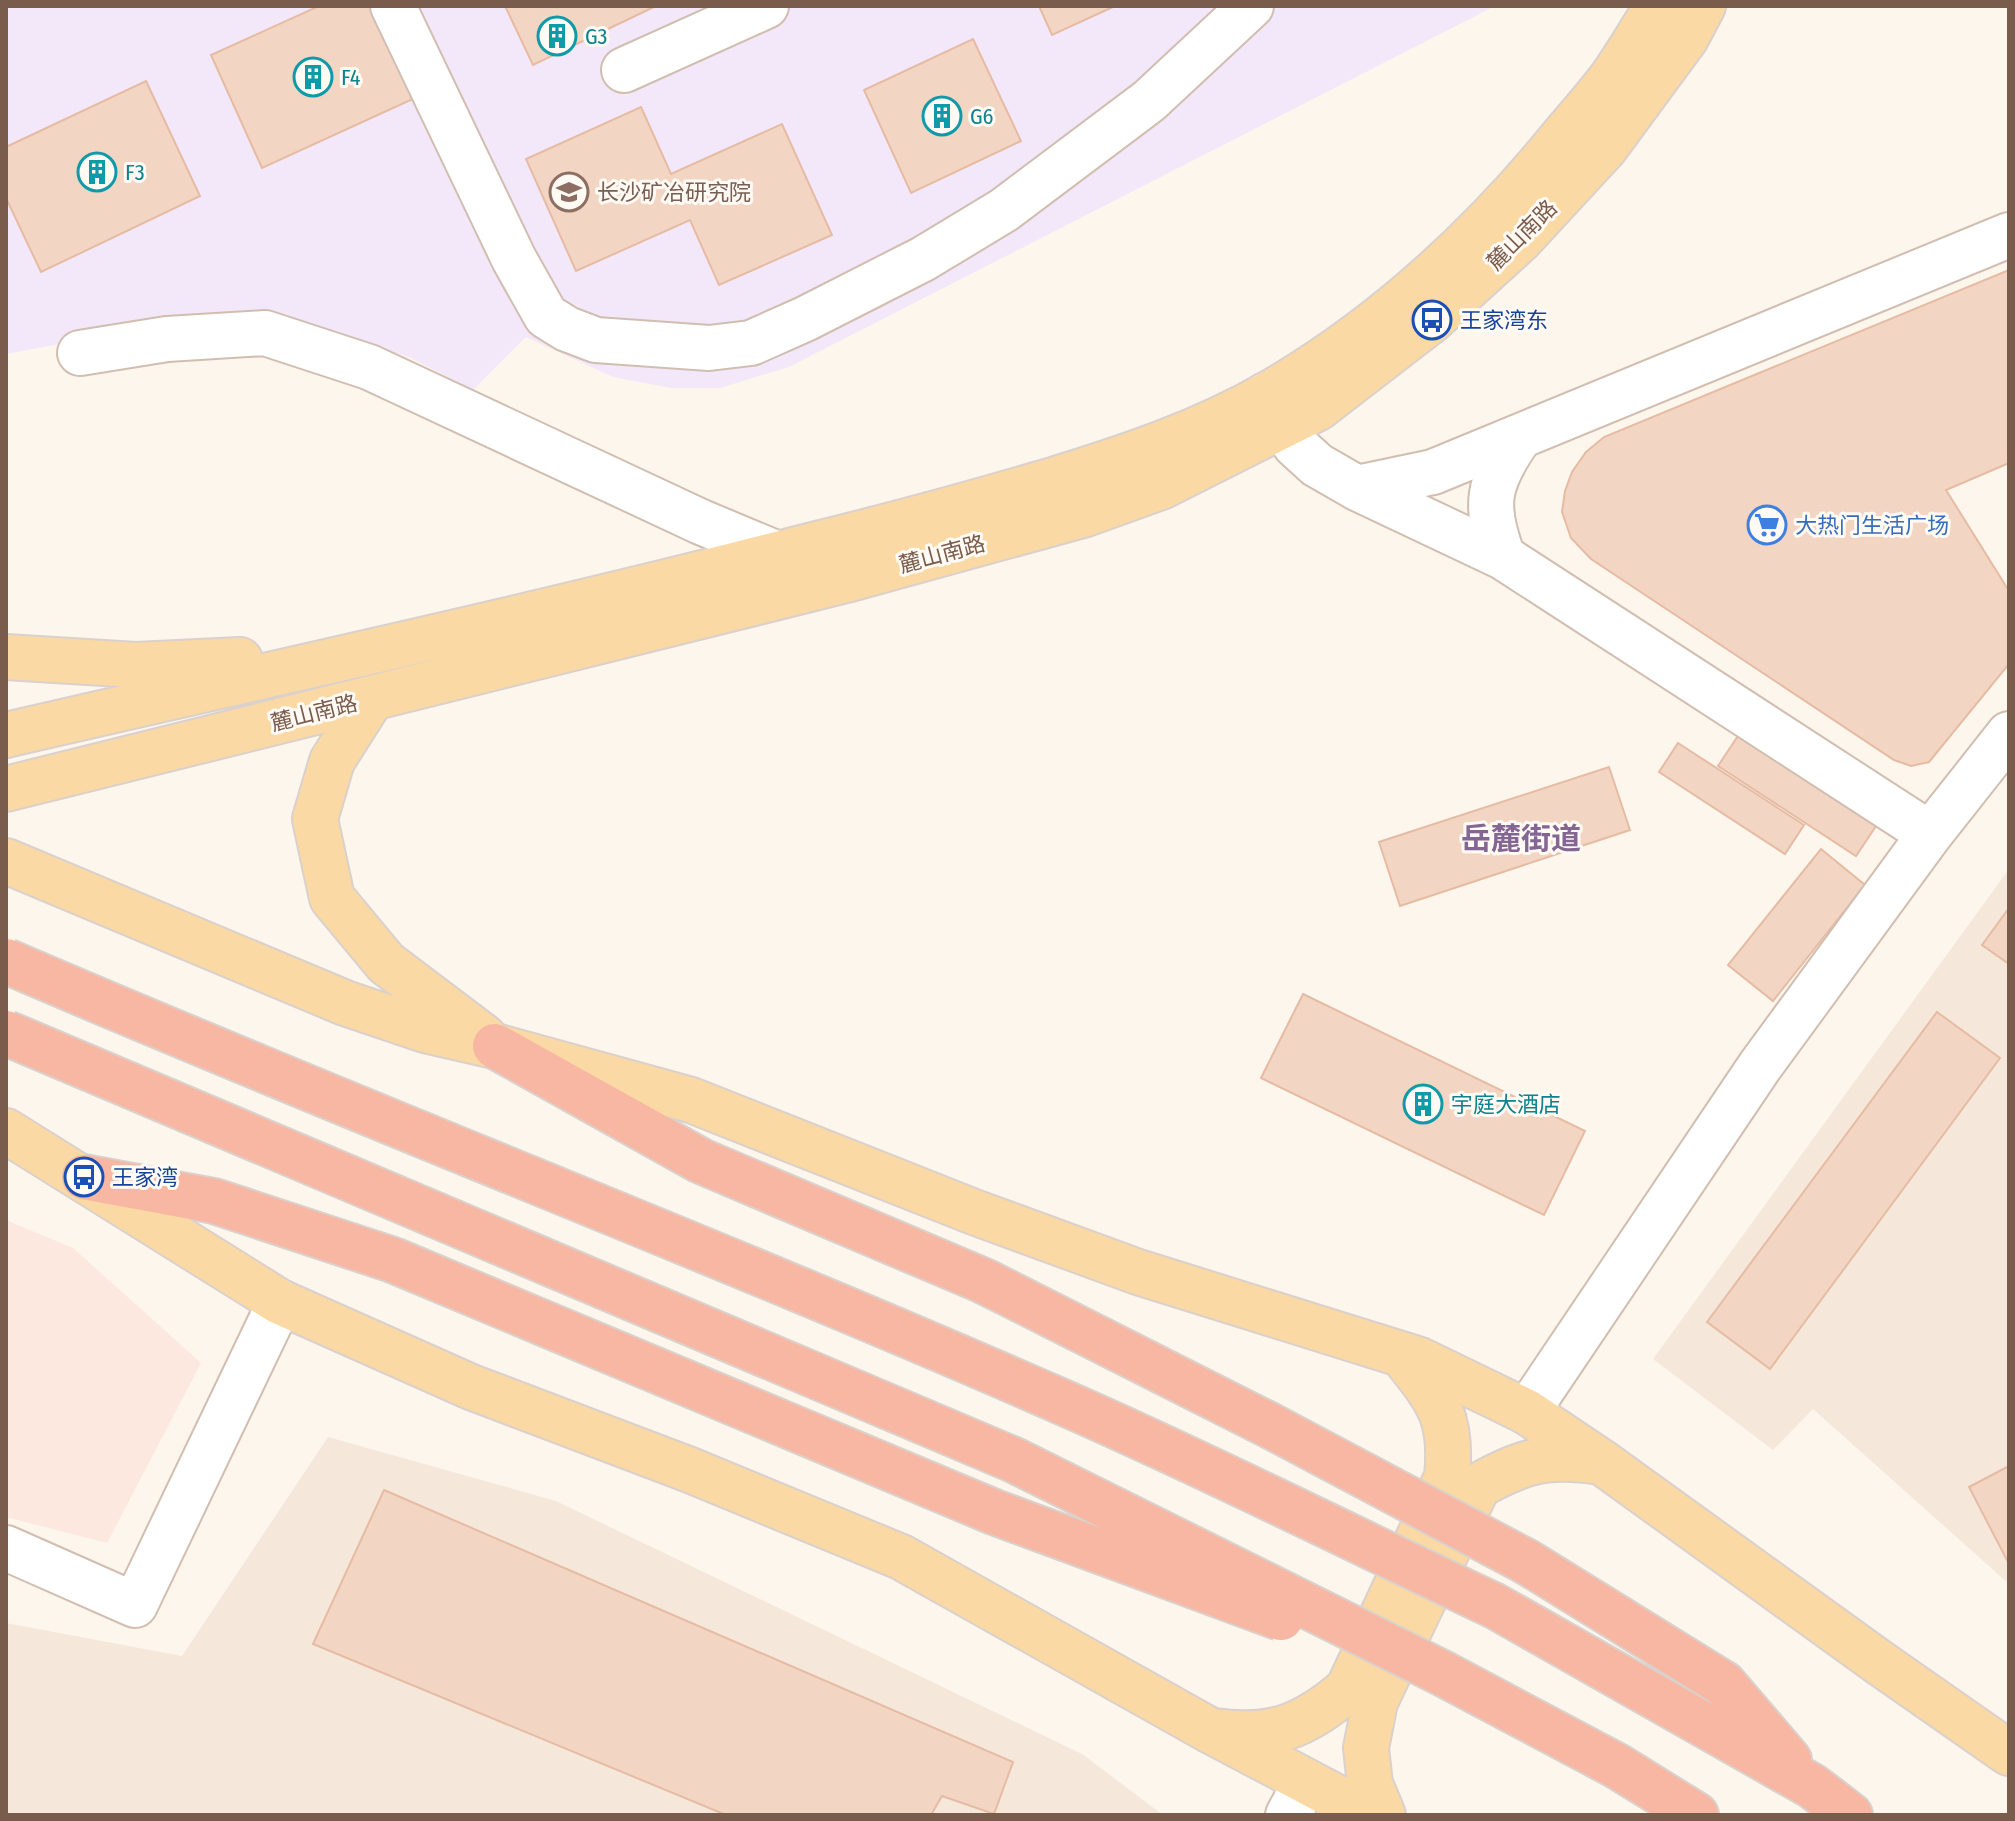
<svg xmlns="http://www.w3.org/2000/svg" width="2015" height="1821" font-family="'Fira Sans Condensed','Noto Sans SC',sans-serif">
<style>
.residential{fill:#f5e8da}
.commercial{fill:#fde8e0}
.education{fill:#f3e8fa}
.building{fill:#f3d5c3;stroke:#e6bba3;stroke-width:2}
.lines{fill:none;stroke-linecap:round;stroke-linejoin:round}
.minor-casing{stroke:#d1beb0;stroke-width:48}
.major-casing{stroke:#dad1cd;stroke-width:48}
.highway-casing{stroke:#dad1cd;stroke-width:48}
.minor{stroke:#fff;stroke-width:44}
.major{stroke:#fbd9a5;stroke-width:44}
.highway{stroke:#f7b7a3;stroke-width:44}
.highway-bridge-casing{stroke:#dad1cd;stroke-width:48;stroke-linecap:butt}
.highway-bridge{stroke:#f7b7a3;stroke-width:44}
.labels{text-anchor:middle;dominant-baseline:central;stroke-width:6;stroke-linejoin:round;paint-order:stroke}
.culture-label{font-size:22px;fill:#0d838f;stroke:#fffaf3;text-anchor:start}
.education-label{font-size:22px;fill:#785e54;stroke:#fffaf3;text-anchor:start}
.street-label{font-size:22px;fill:#7a5c4d;stroke:#fffaf3}
.transit-label{font-size:22px;fill:#164399;stroke:#fffaf3;text-anchor:start}
.shop-label{font-size:22px;fill:#366cbe;stroke:#fffaf3;text-anchor:start}
.district-label{font-size:30px;font-weight:bold;fill:#846695;stroke:#fffaf3}
</style>
<rect width="100%" height="100%" fill="#fdf6ec"/>
<path class="residential" d="M2009,869V1584L1813,1409L1773,1450L1653,1359Z
M328,1437L556,1501L1082,1754L1163,1815H6V1623L182,1656Z"/>
<path class="commercial" d="M6,1220L73,1248L201,1363L107,1543L6,1517Z"/>
<path class="education" d="M6,6H1495L789,367L720,388H671L613,377L526,337L473,390L409,357L333,332L177,322L6,354Z"/>
<path class="building" d="M319,6H373L415,98L262,168L211,55Z
M505,6H656L533,65Z
M1039,6H1115L1052,35Z
M973,39L1021,141L911,193L864,90Z
M146,81L200,196L41,272L6,198V147Z
M641,107L671,174L782,124L832,235L719,285L690,220L576,271L526,159Z
M2009,270V463L1946,490L2009,591V664L1929,762L1911,766L1894,760L1591,559L1571,538L1562,512L1565,491L1572,472L1586,452L1604,437Z
M1738,736L1876,826L1856,856L1718,766Z
M1678,743L1804,825L1785,854L1659,772Z
M1609,767L1630,830L1400,906L1379,842Z
M1821,849L1865,885L1773,1001L1728,965Z
M2009,908V964L1982,945Z
M1303,994L1585,1131L1544,1215L1261,1078Z
M1937,1012L2000,1058L1770,1369L1707,1322Z
M2009,1466V1564L1969,1487Z
M384,1490L1013,1762L994,1814L942,1796L931,1815H726L313,1644Z"/>
<g class="lines">
<defs>
<path id="minor" d="M393,6L514,259L546,316L567,329L596,340L709,348L751,343L805,319L923,259L1004,210L1149,101L1251,6
M624,70L766,6
M80,353L167,339L265,333L369,367L701,522L797,562
M1266,395L1295,445L1317,465L1357,488L1503,557L1930,834
M1357,488L1433,472L2009,235
M1503,557C1483,504 1488,483 1519,438
M1527,1412L1760,1066L1930,834L2009,734
M6,1548L135,1605L280,1302
M1288,1815L1306,1782"/>
<path id="major" d="M6,657L136,665L240,660
M372,698L332,761L315,819L332,898L386,963L484,1037
M6,735C274,673 543,615 809,546C891,526 972,504 1053,480C1128,457 1202,432 1270,393C1384,327 1481,237 1564,135C1580,116 1597,97 1612,77C1628,54 1642,30 1657,6
M6,789L846,580L1086,514L1161,487L1318,408L1432,320L1520,240L1605,148L1686,38L1703,6
M6,861L345,1003L425,1030L495,1046L691,1100L974,1212L1138,1272L1420,1360L1527,1412L1603,1463L1880,1663L2009,1753
M6,1131L280,1302L471,1387L690,1470L901,1557L1211,1731L1370,1815
M1214,1731C1272,1739 1304,1727 1348,1689L1447,1477C1453,1417 1438,1400 1402,1355
M1383,1815L1370,1784L1366,1748L1375,1702L1478,1486C1524,1460 1548,1454 1600,1462"/>
<path id="highway" d="M495,1046L701,1161L984,1281
M84,1177L214,1201L393,1260
M1527,1562L1724,1684L1789,1760
M1495,1606L1812,1786L1850,1815
M1442,1673L1617,1766L1696,1815"/>
</defs>
<use href="#minor" class="minor-casing"/>
<use href="#major" class="major-casing"/>
<use href="#highway" class="highway-casing"/>
<use href="#minor" class="minor"/>
<use href="#major" class="major"/>
<use href="#highway" class="highway"/>
<defs>
<path id="highway-bridge" d="M6,961C356,1112 711,1248 1060,1401C1207,1465 1350,1538 1495,1606
M6,1033L1014,1460L1442,1673
M393,1260L994,1512L1281,1618
M984,1281L1267,1424L1527,1562"/>
</defs>
<use href="#highway-bridge" class="highway-bridge-casing"/>
<use href="#highway-bridge" class="highway-bridge"/>
</g>
<defs>
<symbol id="building-ring" viewBox="-11 -11 22 22"><circle r="9.5" fill="#fffaf3" stroke="#0f9aa8" stroke-width="1.5"/><path d="M-4-6H4V6H1V3H-1V6H-4ZM-2.5-4.3h1.7v1.8h-1.7ZM.8-4.3h1.7v1.8H.8ZM-2.5-1h1.7V.8h-1.7ZM.8-1h1.7V.8H.8Z" fill="#0f9aa8"/></symbol>
<symbol id="university-ring" viewBox="-11 -11 22 22"><circle r="9.5" fill="#fffaf3" stroke="#8d6e63" stroke-width="1.5"/><path d="M0-5L7-2L0 1L-7-2ZM-4 1L0 2.5L4 1V4Q0 6-4 4Z" fill="#8d6e63"/></symbol>
<symbol id="bus-ring" viewBox="-11 -11 22 22"><circle r="9.5" fill="#fffaf3" stroke="#1a4fb4" stroke-width="1.5"/><path d="M-5-6H5V4H4V6H2V4H-2V6H-4V4H-5ZM-3.5-4V0h7V-4ZM-3.5 1.2v1.5H-2V1.2ZM2 1.2v1.5H3.5V1.2Z" fill="#1a4fb4"/></symbol>
<symbol id="supermarket-ring" viewBox="-11 -11 22 22"><circle r="9.5" fill="#fffaf3" stroke="#3f7fe0" stroke-width="1.5"/><path d="M-6-5.5h2.5l.6 2H6L4.5 2H-2.5L-4.4-4H-6ZM-1.5 3.2a1.3 1.3 0 1 0 .1 0ZM3 3.2a1.3 1.3 0 1 0 .1 0Z" fill="#3f7fe0"/></symbol>
</defs>
<g fill-rule="evenodd">
<use href="#building-ring" x="535" y="14" width="44" height="44"/>
<use href="#building-ring" x="291" y="55" width="44" height="44"/>
<use href="#building-ring" x="920" y="94" width="44" height="44"/>
<use href="#building-ring" x="75" y="150" width="44" height="44"/>
<use href="#university-ring" x="547" y="170" width="44" height="44"/>
<use href="#bus-ring" x="1410" y="298" width="44" height="44"/>
<use href="#supermarket-ring" x="1745" y="503" width="44" height="44"/>
<use href="#building-ring" x="1401" y="1082" width="44" height="44"/>
<use href="#bus-ring" x="62" y="1155" width="44" height="44"/>
</g>
<g class="labels">
<g class="culture-label">
<text x="585" y="36">G3</text>
<text x="341" y="77">F4</text>
<text x="970" y="116">G6</text>
<text x="125" y="172">F3</text>
<text x="1451" y="1104">宇庭大酒店</text>
</g>
<g class="education-label">
<text x="597" y="192">长沙矿冶研究院</text>
</g>
<g class="street-label">
<text transform="translate(1522 235) rotate(-45)">麓山南路</text>
<text transform="translate(942 554) rotate(-15)">麓山南路</text>
<text transform="translate(314 713) rotate(-14)">麓山南路</text>
</g>
<g class="transit-label">
<text x="1460" y="320">王家湾东</text>
<text x="112" y="1177">王家湾</text>
</g>
<g class="shop-label">
<text x="1795" y="525">大热门生活广场</text>
</g>
<g class="district-label">
<text x="1521" y="839">岳麓街道</text>
</g>
</g>
<rect width="2015" height="1821" fill="none" stroke="#7a5c4d" stroke-width="16"/>
</svg>
